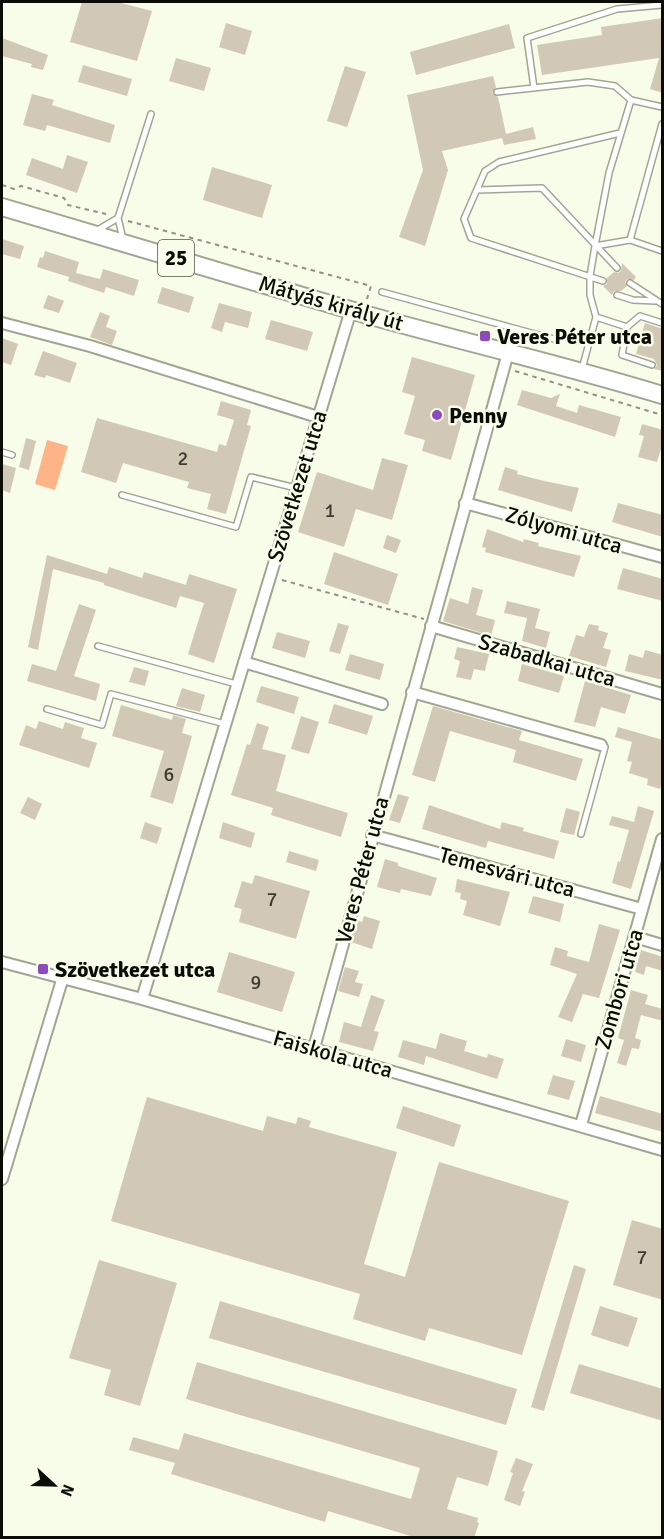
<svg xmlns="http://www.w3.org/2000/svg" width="664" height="1539" font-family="Signika,sans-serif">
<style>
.green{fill:#ffb488}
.building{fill:#d1c8b6}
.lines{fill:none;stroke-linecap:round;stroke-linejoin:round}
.service-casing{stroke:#a1a693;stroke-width:8}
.minor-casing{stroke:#a1a693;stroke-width:14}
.primary-casing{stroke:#a1a693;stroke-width:20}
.path{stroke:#8f9385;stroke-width:2;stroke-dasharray:4.5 4.5;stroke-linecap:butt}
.service{stroke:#fff;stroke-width:5}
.minor{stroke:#fff;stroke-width:10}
.primary{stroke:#fff;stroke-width:16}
.poi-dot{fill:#9049bc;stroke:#f8fde9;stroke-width:2}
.labels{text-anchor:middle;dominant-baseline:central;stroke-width:5;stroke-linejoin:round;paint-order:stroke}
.number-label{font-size:20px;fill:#3c3b32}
.shield{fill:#f8fde9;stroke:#52544a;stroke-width:1.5}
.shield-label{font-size:21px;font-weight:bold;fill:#0b0c06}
.street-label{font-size:22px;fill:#0b0c06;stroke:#f8fde9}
.poi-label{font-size:22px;font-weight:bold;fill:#0b0c06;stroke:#f8fde9;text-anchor:start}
</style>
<rect width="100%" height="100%" fill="#f8fde9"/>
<path class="green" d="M47,440L68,446L55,490L35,484Z"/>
<path class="building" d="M82,2H117L152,11L137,61L70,42Z
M663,18V93L650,89L659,58L542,75L537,45L602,35L601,27Z
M226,23L252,31L245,55L219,47Z
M509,24L515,48L416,75L410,52Z
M2,38L48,55L43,70L31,67L32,64L2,56Z
M176,58L211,68L204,91L169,81Z
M83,65L132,79L127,96L78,82Z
M345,66L366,72L347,127L327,121Z
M493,76L496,87L492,93L498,97L506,134L533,127L536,139L504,145L502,138L442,151L448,170L425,246L399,237L423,170L407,95Z
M32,94L54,100L52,105L115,125L110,143L47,125L45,131L23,125Z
M67,155L88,162L77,193L26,175L32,158L63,169Z
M212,167L272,185L262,218L203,200Z
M2,239L24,246L20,259L2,254Z
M45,251L79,262L76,273L100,279L103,269L139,280L134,296L106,287L104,293L68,281L69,277L37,267L40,257L43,258Z
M622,263L636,277L634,280L627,279L625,282L627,286L621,291H614L612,295L603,286L607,284V278L614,272L618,273L621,271Z
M162,287L194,297L189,313L157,303Z
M48,295L64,301L59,313L43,308Z
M219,303L252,312L248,328L225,322L222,332L211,328Z
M100,312L110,316L106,327L117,331L112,345L90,337Z
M271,320L313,332L307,351L265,339Z
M645,323L663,329V371L654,369L657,365L654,359L636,354Z
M2,338L18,344L11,365L2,362Z
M43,351L77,363L70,383L46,375L45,378L34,375Z
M412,357L475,375L451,460L422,451L425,440L404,434L415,396L402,392Z
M522,390L551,398L560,394L556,406L577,413L579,405L621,417L615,437L517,405Z
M221,401L251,410L247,425L251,426L226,514L207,509L211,494L187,488L189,482L123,463L116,483L81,472L97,418L217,452L219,444L226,446L234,420L217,415Z
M642,424L663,430V443L657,462L638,457L644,436L639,435Z
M26,438L36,441L29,470L19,467Z
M382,458L408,465L392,520L356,509L344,547L298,532L317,472L373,490Z
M2,464L16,468L10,493L2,490Z
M505,467L518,471L517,474L544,481L579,488L572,512L498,490Z
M618,503L663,515V537L612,522Z
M487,529L523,542L524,539L539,543L538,546L581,556L574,577L485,552L486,548L482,547Z
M387,535L401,540L396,553L383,548Z
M334,552L398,574L388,605L324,584Z
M47,555L107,574L109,567L142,578L144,572L186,585L189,574L237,589L214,663L188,654L204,603L180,596L176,608L104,585V583L53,569L38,650L28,647Z
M623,568L663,579V601L617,589Z
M472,587L483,590L476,615L495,620L491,636L443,621L450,598L468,604Z
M507,601L540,609L535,628L550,632L546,648L522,641L527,618L504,613Z
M79,604L96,610L74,676L100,684L96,701L27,681L32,664L56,671Z
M338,623L349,626L340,654L329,651Z
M589,624L599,626L598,630L608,633L603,648L611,650L606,667L569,656L576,635L584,637Z
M277,632L310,641L305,658L272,648Z
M457,647L489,654L485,671L474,669L471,680L456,677L460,661L454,659Z
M645,650L663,655V680L625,671L629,654L643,658Z
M350,654L384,664L380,680L345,670Z
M522,664L564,676L559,693L518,681Z
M134,667L149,671L145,686L129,682Z
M585,681L631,695L625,714L601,707L595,727L574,722Z
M261,686L299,697L294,714L256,702Z
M182,688L205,695L200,712L176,706Z
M334,704L373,716L367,735L328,723Z
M121,705L172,720L173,715L186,719L182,733L192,736L173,804L150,797L164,751L112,736Z
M433,706L522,731L519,740L583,759L576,781L513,762L516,750L450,731L435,782L412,775Z
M301,716L319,722L309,754L291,749Z
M39,721L63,729L65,722L84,728L81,738L97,743L89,768L19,745L26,725L36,729Z
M257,723L269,727L262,749L286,755L276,791L348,813L341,837L271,815L273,808L231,795L247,744L250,745Z
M618,727L663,740V779L660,789L647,785L648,779L629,773L632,762L627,761L632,742L615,737Z
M398,794L409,797L400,823L389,820Z
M28,797L42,804L35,820L20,813Z
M429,805L500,829L502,822L524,828L523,831L559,841L554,859L488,841L486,848L422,829Z
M638,806L654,811L631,889L612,883L618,861L620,862L629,830L609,825L612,816L634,822Z
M566,808L580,812L574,835L560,832Z
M145,822L162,828L157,844L140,838Z
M223,822L255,833L251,848L219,838Z
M289,851L319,860L316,871L286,862Z
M385,859L398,863V866L437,878L431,896L401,889L400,893L377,887Z
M255,875L310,891L296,939L239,922L242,909L234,907L242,881L252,884Z
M457,879L510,892L500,926L463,915L467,901L460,899L461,893L455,892Z
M533,896L564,904L560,922L528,913Z
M364,916L380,921L372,949L351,942L358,921L362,922Z
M599,924L620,930L599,998L583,994L572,1022L558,1017L577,974L550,965L555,947L568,951L567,956L589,962Z
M641,950L663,957V971L646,966L644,975L635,972Z
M229,952L295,972L282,1012L217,992Z
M345,967L359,971L355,982L363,984L359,997L338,991Z
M631,990L648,995L645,1004L663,1009V1021L641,1015L635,1038L641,1040L639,1049L632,1048L626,1066L617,1063L624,1040L618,1038Z
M371,995L385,1000L374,1031L379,1032L373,1051L339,1042L344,1022L361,1027Z
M440,1033L467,1041L464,1051L487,1058L488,1054L504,1059L497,1079L426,1056L424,1065L398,1057L403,1040L436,1049Z
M566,1039L586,1045L581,1062L561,1056Z
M553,1075L575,1081L569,1100L547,1094Z
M600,1096L663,1114V1132L595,1113Z
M147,1097L263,1131L267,1116L296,1124L298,1117L311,1121L309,1127L397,1152L364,1264L405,1277L439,1162L569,1201L522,1355L429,1328L425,1341L353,1319L360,1294L111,1221Z
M403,1106L461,1125L454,1147L396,1128Z
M632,1220L663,1229V1300L613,1285Z
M99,1260L177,1283L140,1406L104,1395L111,1370L69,1358Z
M574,1265L586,1269L544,1411L531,1407Z
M220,1301L517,1389L506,1425L209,1338Z
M600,1306L638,1318L628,1347L591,1335Z
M197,1362L498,1451L488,1486L457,1477L447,1509L478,1518L477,1522L479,1523L474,1538H417L328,1511L325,1522L171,1474L175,1463L129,1450L133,1437L179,1450L184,1433L411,1499L420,1468L186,1399Z
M579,1364L663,1389V1421L570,1393Z
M516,1458L533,1464L522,1491L525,1492L520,1506L504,1500L513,1473L510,1472Z"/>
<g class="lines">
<defs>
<path id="service" d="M534,88L527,38L617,9L662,5
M497,92L588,82L615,86L631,100L609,173L595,246L590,276V295L596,317L582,369
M631,100L662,107
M477,190L542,188L617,268
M118,218L123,239
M96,231L118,218L151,114
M630,240L662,124
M595,246L630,240L662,251
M603,281L471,238L464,219L485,171L499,162L620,133
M630,283L662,304
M382,292L513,328
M617,295L633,300L655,301
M596,317L627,327L622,355L652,365
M627,327L640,316L662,323
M508,351L513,328L554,339
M2,452L12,455
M122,495L236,527L251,477L296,488
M98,646L236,684
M47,709L102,725L111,694L225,724
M581,834L605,747L602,746"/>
<path id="minor" d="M2,323L90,346L318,417
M465,503L662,557
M431,626L662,694
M244,662L382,704
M412,692L601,745
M372,835L642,909
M635,937L662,945
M2,962L142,999L662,1150
M142,999L351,310
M314,1048L508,353
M581,1125L662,839
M2,1179L63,977"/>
<path id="primary" d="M2,207C122,242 243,279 364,314C463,342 564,365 662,395"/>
</defs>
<use href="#service" class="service-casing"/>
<use href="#minor" class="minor-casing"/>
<use href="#primary" class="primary-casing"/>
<path class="path" d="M2,185L14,189L21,186L64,198L68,205L106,214
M128,221L371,286L367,299
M515,371L662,415
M282,580L424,619"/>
<use href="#service" class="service"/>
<use href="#minor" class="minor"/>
<use href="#primary" class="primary"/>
</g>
<g class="poi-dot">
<rect x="479" y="330" width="12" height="12" rx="3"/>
<circle cx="437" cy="415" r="6"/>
<rect x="37" y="963" width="12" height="12" rx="3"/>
</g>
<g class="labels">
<g class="number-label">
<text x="183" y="458">2</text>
<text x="330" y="510">1</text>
<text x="169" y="774">6</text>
<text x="272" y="899">7</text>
<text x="256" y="982">9</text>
<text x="642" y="1257">7</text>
</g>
<rect class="shield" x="158" y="240" width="36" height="36" rx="4.5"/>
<g class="shield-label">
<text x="176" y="258">25</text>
</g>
<g class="street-label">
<text transform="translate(331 303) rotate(16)">Mátyás király út</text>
<text transform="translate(297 486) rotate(-73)">Szövetkezet utca</text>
<text transform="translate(564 530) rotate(16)">Zólyomi utca</text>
<text transform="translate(547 660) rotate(16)">Szabadkai utca</text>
<text transform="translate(362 870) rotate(-75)">Veres Péter utca</text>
<text transform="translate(507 872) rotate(15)">Temesvári utca</text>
<text transform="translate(619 989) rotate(-74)">Zombori utca</text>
<text transform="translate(333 1054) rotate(16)">Faiskola utca</text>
</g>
<g class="poi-label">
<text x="497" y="336">Veres Péter utca</text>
<text x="449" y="415">Penny</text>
<text x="55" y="969">Szövetkezet utca</text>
</g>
</g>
<rect width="664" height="1539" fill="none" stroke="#0b0c06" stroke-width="6"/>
<g transform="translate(54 1485) rotate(112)" stroke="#f8fde9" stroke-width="4.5" paint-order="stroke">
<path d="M0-4.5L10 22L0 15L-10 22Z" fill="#0b0c06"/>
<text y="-9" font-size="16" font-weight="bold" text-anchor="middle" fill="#0b0c06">N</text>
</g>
</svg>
